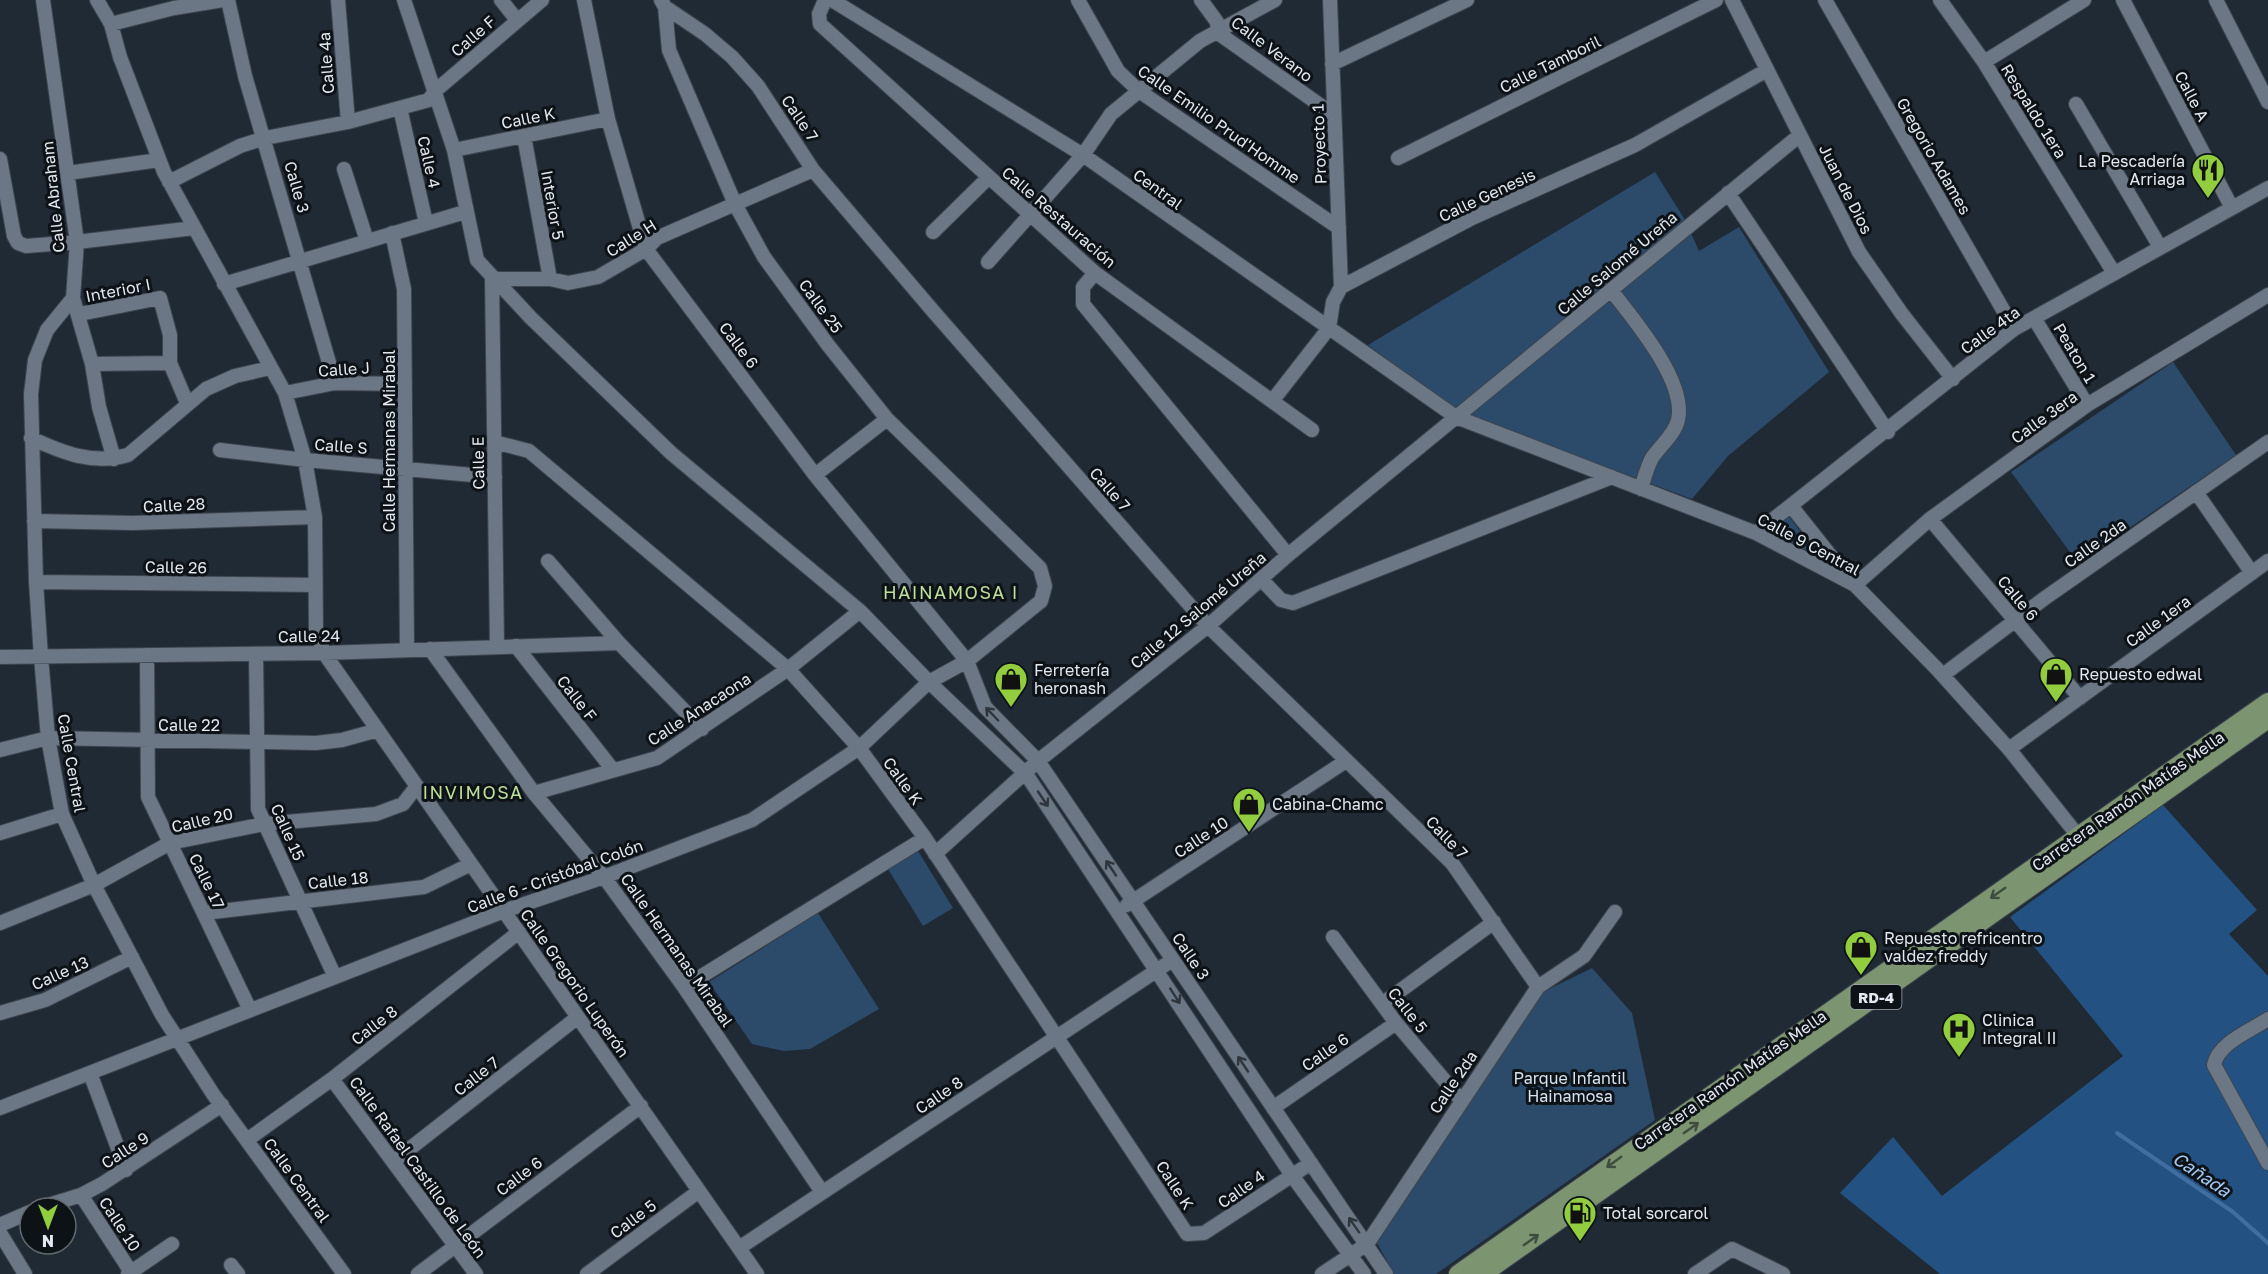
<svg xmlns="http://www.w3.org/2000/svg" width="2268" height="1274" font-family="'Golos Text',sans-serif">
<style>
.green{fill:#2c4a6a}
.forest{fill:#235282}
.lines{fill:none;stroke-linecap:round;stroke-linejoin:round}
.stream{stroke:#406ea1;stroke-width:4}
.minor-casing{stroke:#3d454f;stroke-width:16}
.major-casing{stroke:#3d454f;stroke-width:20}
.minor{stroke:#6b7784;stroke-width:14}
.major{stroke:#7c9570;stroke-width:18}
.oneway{stroke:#2e353d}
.oneway2{stroke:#3f4d3f}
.labels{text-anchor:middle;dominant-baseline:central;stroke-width:6;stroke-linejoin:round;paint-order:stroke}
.shield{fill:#0d1217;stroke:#a1a8af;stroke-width:1.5}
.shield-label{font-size:15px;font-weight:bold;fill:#e1e8f0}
.street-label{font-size:16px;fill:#e1e8f0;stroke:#0d1217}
.poi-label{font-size:16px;fill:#e1e8f0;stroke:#0d1217;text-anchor:start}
.park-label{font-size:16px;fill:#d4e1f0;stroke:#0d1217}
.neighbourhood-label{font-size:18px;letter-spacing:1.5px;fill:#bcde98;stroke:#0d1217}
.water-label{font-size:18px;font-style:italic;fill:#a2caf6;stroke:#0d1217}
</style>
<rect width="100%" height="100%" fill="#202a35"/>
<path class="green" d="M1655,172L1685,220L1699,251L1739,227L1829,372L1728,456L1692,499L1456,411L1368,345Z
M2173,362L2236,455L2078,563L2011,472Z
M1787,514L1827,567L1764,533Z
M918,851L953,908L923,926L888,869Z
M818,913L879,1009L810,1049L784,1051L752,1044L709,982Z
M1592,968L1632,1013L1655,1120L1436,1274H1394L1377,1243L1541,993Z"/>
<path class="forest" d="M2163,805L2257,910L2229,934L2268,976V1274H1940L1840,1193L1893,1137L1942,1196L2123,1056L2010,917Z"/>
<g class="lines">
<path class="stream" d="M2117,1133L2233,1212L2268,1243"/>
<defs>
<path id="minor" d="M43,0L77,242L73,298L92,364L99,407L114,459
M97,0L111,24L120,57L164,172L285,393L305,460L315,517L316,630L324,653L757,1274
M228,0L245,76L335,383
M338,0L348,122
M404,0L454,150L477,260L531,318L671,453L860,611L929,682L1026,774L1291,1174L1364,1274
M501,0L517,20
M584,0L608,119L646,249L815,475L967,661L985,707L1038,761L1386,1274
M825,0L819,14L820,24L1095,273L1312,430
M832,0L1083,155L1456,417L1756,533L1855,585L1937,669L2009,749L2083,842
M1078,0L1118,71L1139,91L1339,228
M1201,0L1217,22L1218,33L1334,115
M1330,0L1341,287
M1732,0L1859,252L1902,314L1953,379
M1825,0L2014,329
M1940,0L1984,62L2114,273
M2123,0L2232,208
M2216,0L2268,102
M665,7L705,34L732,57L758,86L813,170L933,311L1208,626L1452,863L1538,987
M111,24L174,8L223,0
M1984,62L2084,0
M1332,64L1467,0
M2076,104L2160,247
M400,108L426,223
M524,136L550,279
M454,150L608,119
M1398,158L1716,0
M0,159L14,236L18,243L26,246L77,242L194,228
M344,169L367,241
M68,173L159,160
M169,182L240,146L265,138L348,122L429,100L435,91L542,0
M1728,193L1888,432
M933,232L989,177
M392,233L404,289L407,649
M988,262L1083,155L1111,114L1200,41L1275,0
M1095,273L1083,287V304L1288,555
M224,284L465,212
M1611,290C1633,319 1687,381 1678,420C1675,434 1660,446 1652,458C1647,467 1644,479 1641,489
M73,298L47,330L35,360L31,394L36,582L41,657L48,738L62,814L94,885L162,1015L213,1094L344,1274
M80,314L160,298L170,335V363L187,403
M2034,318L2087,405
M92,364L170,363
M285,393L335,383L405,384
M1273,400L1329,328L1333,302L1341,287L1472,218L1635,145L1767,70
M31,438C63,453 93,465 128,455L206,389L235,376L270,368
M494,442L529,451L788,669L859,748L925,838L1187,1234L1204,1233L1311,1163
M220,450L305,460L495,477
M815,475L887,419
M2196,492L2252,573
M1791,506L1850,580
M1930,519L2080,698
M34,521L133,523L315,517
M1756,533L2014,329L2268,188
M548,561L619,643L702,729
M1261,579L1281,600L1293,603L1612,477
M36,582L315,585
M1855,585L1930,519L2087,405L2268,295
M497,646L492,279H550L568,283L598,277L646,249L657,238L813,170
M516,646L613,770
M430,649L534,793L604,877L684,987L822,1192
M256,654L258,809L335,977
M147,655L148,797L250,1010
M0,657L324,653L619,643
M1943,675L2045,598L2268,442
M2009,749L2268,561
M0,750L48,738L316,743L342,740L378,730
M534,793L657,758L788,669L860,611
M0,833L62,814
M935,854L1038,761L1208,626L1288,555L1800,135
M1127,905L1346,761
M204,913L424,887L471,864
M0,923L94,885L170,843L264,824L376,814L403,804L417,786
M1333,937L1396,1023L1461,1100
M684,987L925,838
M1382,1004L1494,922
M0,1013L45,1000L132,957
M2268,1019C2250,1031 2218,1043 2214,1065L2268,1163
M90,1073L126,1170
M332,1079L476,1274
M0,1108L504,911L604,877L752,820L859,748L929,682L967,661L1041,601L1045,586L1040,568L887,419L828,345L764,257L735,204L669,50L665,7L661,0
M1273,1108L1396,1023
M247,1140L332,1079L519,932
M394,1161L578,1017
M81,1195L131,1272
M39,1208L81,1195L102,1184L222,1105
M0,1225L30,1212
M0,1233L25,1274
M739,1248L1165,965
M231,1265L238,1274
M128,1274L172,1244
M418,1274L641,1106
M587,1274L699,1191
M1322,1274L1367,1244L1538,987L1584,956L1615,912
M1695,1274L1732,1249L1783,1274"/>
<path id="major" d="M1458,1274L2268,702
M1483,1274L2268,719"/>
</defs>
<use href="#minor" class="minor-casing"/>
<use href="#major" class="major-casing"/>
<use href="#minor" class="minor"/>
<use href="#major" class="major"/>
</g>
<defs><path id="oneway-shaft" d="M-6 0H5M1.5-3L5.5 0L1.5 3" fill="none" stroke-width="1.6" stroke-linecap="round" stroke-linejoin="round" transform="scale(1.5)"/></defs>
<g class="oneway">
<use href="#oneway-shaft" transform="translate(992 714) rotate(-134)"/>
<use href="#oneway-shaft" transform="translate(1043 799) rotate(56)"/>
<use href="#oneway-shaft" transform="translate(1111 868) rotate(-124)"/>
<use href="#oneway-shaft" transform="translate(1175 996) rotate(57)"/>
<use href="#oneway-shaft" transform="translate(1243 1064) rotate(-124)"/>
<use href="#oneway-shaft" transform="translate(1354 1225) rotate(-125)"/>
</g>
<g class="oneway2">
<use href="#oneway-shaft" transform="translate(1998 893) rotate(145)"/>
<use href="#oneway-shaft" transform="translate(1691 1128) rotate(-35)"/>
<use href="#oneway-shaft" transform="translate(1614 1162) rotate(144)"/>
<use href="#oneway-shaft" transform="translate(1531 1240) rotate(-35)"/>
</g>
<defs>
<symbol id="restaurant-pin" viewBox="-11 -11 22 30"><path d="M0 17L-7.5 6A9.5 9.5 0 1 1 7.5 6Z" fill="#92cd3f" stroke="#0d1217"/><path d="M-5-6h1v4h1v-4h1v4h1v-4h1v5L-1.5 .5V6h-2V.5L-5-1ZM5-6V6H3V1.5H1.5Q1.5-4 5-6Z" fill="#111"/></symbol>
<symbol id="shop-pin" viewBox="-11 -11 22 30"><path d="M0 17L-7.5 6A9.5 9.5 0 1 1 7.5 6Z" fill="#92cd3f" stroke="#0d1217"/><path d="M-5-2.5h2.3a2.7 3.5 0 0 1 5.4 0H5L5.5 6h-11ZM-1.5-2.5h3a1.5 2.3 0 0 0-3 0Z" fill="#111"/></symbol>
<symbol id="hospital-pin" viewBox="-11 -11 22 30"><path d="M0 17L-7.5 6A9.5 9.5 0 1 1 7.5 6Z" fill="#92cd3f" stroke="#0d1217"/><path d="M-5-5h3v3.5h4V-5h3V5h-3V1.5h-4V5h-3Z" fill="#111"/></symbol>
<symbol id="fuel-pin" viewBox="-11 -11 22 30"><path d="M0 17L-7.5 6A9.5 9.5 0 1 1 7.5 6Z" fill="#92cd3f" stroke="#0d1217"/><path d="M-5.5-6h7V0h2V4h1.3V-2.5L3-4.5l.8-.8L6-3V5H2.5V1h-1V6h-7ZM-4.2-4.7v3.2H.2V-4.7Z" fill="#111"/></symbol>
</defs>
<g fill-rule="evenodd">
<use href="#restaurant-pin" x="2189" y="151" width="38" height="52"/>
<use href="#shop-pin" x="2037" y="655" width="38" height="52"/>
<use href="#shop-pin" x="992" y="660" width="38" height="52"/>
<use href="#shop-pin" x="1230" y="785" width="38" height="52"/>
<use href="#shop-pin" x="1842" y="928" width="38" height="52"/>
<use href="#hospital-pin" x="1940" y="1010" width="38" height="52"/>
<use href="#fuel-pin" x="1561" y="1194" width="38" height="52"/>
</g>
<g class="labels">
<rect class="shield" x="1850.5" y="985" width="51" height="24" rx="4.5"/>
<g class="shield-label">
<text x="1876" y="997">RD-4</text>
</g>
<g class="street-label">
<text transform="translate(473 36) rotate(-41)">Calle F</text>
<text transform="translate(1272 49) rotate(37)">Calle Verano</text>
<text transform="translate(326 63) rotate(-94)">Calle 4a</text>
<text transform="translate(1550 64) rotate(-26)">Calle Tamboril</text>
<text transform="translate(2192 96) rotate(62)">Calle A</text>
<text transform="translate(2034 111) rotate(58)">Respaldo 1era</text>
<text transform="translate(528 118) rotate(-11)">Calle K</text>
<text transform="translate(800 118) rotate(56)">Calle 7</text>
<text transform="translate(1219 124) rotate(35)">Calle Emilio Prud'Homme</text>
<text transform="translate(1319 144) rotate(-92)">Proyecto 1</text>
<text transform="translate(1934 156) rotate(60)">Gregorio Adames</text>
<text transform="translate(429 162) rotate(77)">Calle 4</text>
<text transform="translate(297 187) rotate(74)">Calle 3</text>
<text transform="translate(1158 189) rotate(36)">Central</text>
<text transform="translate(1846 189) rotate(63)">Juan de Dios</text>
<text transform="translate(1487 195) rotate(-25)">Calle Genesis</text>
<text transform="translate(53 197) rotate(-96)">Calle Abraham</text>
<text transform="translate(553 205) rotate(80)">Interior 5</text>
<text transform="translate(1059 217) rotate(41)">Calle Restauración</text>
<text transform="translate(631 238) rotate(-32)">Calle H</text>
<text transform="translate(1617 263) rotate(-40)">Calle Salomé Ureña</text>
<text transform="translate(118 290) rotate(-11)">Interior I</text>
<text transform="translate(821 306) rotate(54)">Calle 25</text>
<text transform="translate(1990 330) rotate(-36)">Calle 4ta</text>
<text transform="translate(739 345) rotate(53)">Calle 6</text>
<text transform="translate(2075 353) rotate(59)">Peaton 1</text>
<text transform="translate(344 369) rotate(-4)">Calle J</text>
<text transform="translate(2044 417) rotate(-36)">Calle 3era</text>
<text transform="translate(389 441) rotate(-90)">Calle Hermanas Mirabal</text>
<text transform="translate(341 446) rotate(4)">Calle S</text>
<text transform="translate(478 463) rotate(-91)">Calle E</text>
<text transform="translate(1110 489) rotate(49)">Calle 7</text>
<text transform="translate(174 505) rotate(-3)">Calle 28</text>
<text transform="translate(2095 543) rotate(-35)">Calle 2da</text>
<text transform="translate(1809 544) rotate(28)">Calle 9 Central</text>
<text transform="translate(176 567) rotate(1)">Calle 26</text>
<text transform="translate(2018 598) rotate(50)">Calle 6</text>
<text transform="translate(1198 610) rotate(-40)">Calle 12 Salomé Ureña</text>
<text transform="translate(2158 621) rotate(-36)">Calle 1era</text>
<text transform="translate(309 636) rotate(-1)">Calle 24</text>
<text transform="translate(577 698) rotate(52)">Calle F</text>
<text transform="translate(699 709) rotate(-33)">Calle Anacaona</text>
<text x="189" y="725">Calle 22</text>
<text transform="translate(72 763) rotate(80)">Calle Central</text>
<text transform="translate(903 781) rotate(54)">Calle K</text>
<text transform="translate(2128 801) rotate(-35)">Carretera Ramón Matías Mella</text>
<text transform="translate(202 820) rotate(-13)">Calle 20</text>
<text transform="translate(288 832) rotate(66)">Calle 15</text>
<text transform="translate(1201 837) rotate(-33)">Calle 10</text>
<text transform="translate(1447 837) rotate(46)">Calle 7</text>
<text transform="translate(555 876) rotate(-20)">Calle 6 - Cristóbal Colón</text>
<text transform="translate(338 880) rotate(-6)">Calle 18</text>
<text transform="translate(207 881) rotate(64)">Calle 17</text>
<text transform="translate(677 950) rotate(55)">Calle Hermanas Mirabal</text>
<text transform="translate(1191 956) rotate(56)">Calle 3</text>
<text transform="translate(60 973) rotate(-24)">Calle 13</text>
<text transform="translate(575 983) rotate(55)">Calle Gregorio Luperón</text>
<text transform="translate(1408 1010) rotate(52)">Calle 5</text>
<text transform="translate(374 1025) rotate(-38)">Calle 8</text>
<text transform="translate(1325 1052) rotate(-35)">Calle 6</text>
<text transform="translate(476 1076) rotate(-38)">Calle 7</text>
<text transform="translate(1730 1080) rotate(-35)">Carretera Ramón Matías Mella</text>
<text transform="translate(1453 1082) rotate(-56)">Calle 2da</text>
<text transform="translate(939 1095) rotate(-34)">Calle 8</text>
<text transform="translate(125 1150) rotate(-33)">Calle 9</text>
<text transform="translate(418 1167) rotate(54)">Calle Rafael Castillo de León</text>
<text transform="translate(519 1176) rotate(-37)">Calle 6</text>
<text transform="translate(297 1180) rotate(54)">Calle Central</text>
<text transform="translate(1175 1185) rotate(57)">Calle K</text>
<text transform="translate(1241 1189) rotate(-35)">Calle 4</text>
<text transform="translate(633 1219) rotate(-37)">Calle 5</text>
<text transform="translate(120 1224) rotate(57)">Calle 10</text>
</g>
<g class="poi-label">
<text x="2185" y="161" text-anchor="end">La Pescadería<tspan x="2185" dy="18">Arriaga</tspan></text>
<text x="1034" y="670">Ferretería<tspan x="1034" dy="18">heronash</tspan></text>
<text x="2079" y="674">Repuesto edwal</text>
<text x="1272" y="804">Cabina-Chamc</text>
<text x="1884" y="938">Repuesto refricentro<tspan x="1884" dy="18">valdez freddy</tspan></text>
<text x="1982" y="1020">Clinica<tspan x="1982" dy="18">Integral II</tspan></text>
<text x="1603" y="1213">Total sorcarol</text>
</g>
<g class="park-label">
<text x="1570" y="1078">Parque Infantil<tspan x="1570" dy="18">Hainamosa</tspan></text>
</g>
<g class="neighbourhood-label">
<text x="951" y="592">HAINAMOSA I</text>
<text x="473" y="792">INVIMOSA</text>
</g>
<g class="water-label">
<text transform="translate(2202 1174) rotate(34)">Cañada</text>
</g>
</g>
<g transform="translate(48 1226) rotate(180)"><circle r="28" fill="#0d1217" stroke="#62686e" stroke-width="1.5"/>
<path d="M0-4.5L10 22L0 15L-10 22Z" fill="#92cd3f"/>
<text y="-9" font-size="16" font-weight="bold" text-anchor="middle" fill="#e1e8f0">N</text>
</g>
</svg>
